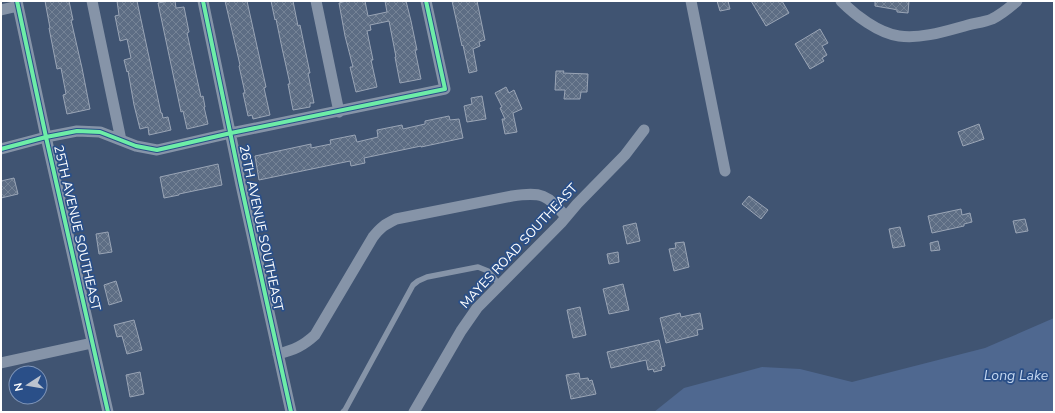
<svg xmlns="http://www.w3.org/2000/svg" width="1055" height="413" font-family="'Nunito Sans',sans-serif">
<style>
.water{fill:#4f6890}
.building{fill:url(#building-cross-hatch);stroke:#9aa5b6}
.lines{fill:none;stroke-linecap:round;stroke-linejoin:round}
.service{stroke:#8694a8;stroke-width:5.5}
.minor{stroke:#8694a8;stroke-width:11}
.cycleway-casing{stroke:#2a4f88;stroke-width:6}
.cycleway{stroke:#6deda7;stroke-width:4}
.labels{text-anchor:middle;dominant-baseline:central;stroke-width:3.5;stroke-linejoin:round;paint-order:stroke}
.street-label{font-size:13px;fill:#fff;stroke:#2a4f88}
.water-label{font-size:14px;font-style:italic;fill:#c2d5ef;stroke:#2a4f88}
</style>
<defs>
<pattern id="building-cross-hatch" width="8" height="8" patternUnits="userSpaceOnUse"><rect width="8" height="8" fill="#5d6d84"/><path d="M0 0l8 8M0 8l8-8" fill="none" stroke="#758396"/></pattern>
</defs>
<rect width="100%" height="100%" fill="#405472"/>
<path class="water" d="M1054,318V412H654L684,388L762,367L800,369L852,382L985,348Z"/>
<path class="building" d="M45,1H69L73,20H71L82,68L90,109L67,114L63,95L66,94L61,68L57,69L49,28H50Z
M117,1H137L161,113H162L163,118L168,117L171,130L149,135L148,127L140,129L134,105L128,71L127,72L124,60L131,58L127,39L120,41L115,16L119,15Z
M169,1H175L176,8L184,7L189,32L187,33L201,97L203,96L205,107H204L208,124L187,129L183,111L181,112L158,3Z
M225,1H247L266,87L264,88L270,115L253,119L252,115L248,116L243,93H245L239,66L240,65Z
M271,1H293L298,26L300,25L310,73H308L314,103H310V107L293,110L288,84H290L282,48L276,19L275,20Z
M346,1H365L368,16L387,12L385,1H406L411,21L417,50H415L421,79L400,83L395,57H396L389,21L370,25L371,30L367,31L373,60H371L377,87L356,92L350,67H353L345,36L339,3Z
M452,1H477L485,40L479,42L480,46L473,49L477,71L469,73L463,45L462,46Z
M717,1H728L730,9L720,11Z
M751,1H782L789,13L766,26Z
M875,1H909L908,13L897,12V10L893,9L875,6Z
M820,29L828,43L822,46L827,55L822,58L824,61L810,69L795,44Z
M556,71H564L563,73L588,74L587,92H581L580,99H564L565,90H555Z
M506,87L509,93L514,90L522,109L513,113L517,132L505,134L502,119H505L500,108L502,107L495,93Z
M482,96L486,119L467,122L464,106L472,104L471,98Z
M449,116L450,120L459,119L463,138L421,147V146L364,158L365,163L351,166L350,161L259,180L255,156L311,144V148L331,144L330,140L355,135L357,142L378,137L377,130L402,125L403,129L425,124V121Z
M979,124L984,139L963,146L958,132Z
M218,164L222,185L179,194V195L164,198L160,177Z
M14,178L18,194L1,198V181Z
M749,196L768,210L761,219L742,204Z
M961,209L962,215L970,213L972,222L964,224V226L932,233L928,216Z
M1025,219L1028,231L1016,233L1013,221Z
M636,223L640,241L627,244L623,226Z
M900,227L905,246L893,248L889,229Z
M108,232L112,252L99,254L96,234Z
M938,241L940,250L931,251L930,243Z
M684,242L689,267L674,271L669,249L676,248L675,243Z
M618,252L619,262L609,264L607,254Z
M116,281L122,301L109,305L104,285Z
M623,284L629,310L609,314L603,289Z
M580,307L586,335L573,338L567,310Z
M680,313L681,317L700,313L703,329L697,330L698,335L666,343L660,318Z
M134,320L142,350L127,354L122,336L117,337L114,325Z
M659,340L665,366L661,367L662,370L654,372L653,369L648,370L646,360L611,368L607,352Z
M140,372L144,394L130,397L126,375Z
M579,373L580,379L588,378L589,381L592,380L596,394L571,399L566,375Z"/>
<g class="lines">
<path class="service" d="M343,412L345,410L413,285L418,281L427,277L478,267L488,271L500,285"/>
<path class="minor" d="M17,1L46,137L108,412
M92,1L121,140
M203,1L241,185L291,412
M316,1L339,112
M691,1L725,171
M841,1C855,15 878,33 899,36C922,39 946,31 968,25C976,23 985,22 992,19C1002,14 1009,8 1017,1
M1,10L18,6
M1,149L46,137L77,131L100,132L136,146L157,150L231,133L445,89L426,1
M278,354C294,350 303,346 315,335L373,237C381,227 384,225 396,219L512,196C542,192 547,194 566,217
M1,363L92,343
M414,412L461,331L477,308L561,223L577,204L625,155L644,130"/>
<defs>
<path id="cycleway" d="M17,1L46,137L108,412
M203,1L241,185L291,412
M1,149L46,137L77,131L100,132L136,146L157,150L231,133L445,89L426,1"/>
</defs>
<use href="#cycleway" class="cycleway-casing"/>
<use href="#cycleway" class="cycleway"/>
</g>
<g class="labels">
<g class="street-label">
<text transform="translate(77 228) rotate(77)">25TH AVENUE SOUTHEAST</text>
<text transform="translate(261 228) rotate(78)">26TH AVENUE SOUTHEAST</text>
<text transform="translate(519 246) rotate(-47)">MAYES ROAD SOUTHEAST</text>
</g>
<g class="water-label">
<text x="1016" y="375">Long Lake</text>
</g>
</g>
<rect width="1055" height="413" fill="none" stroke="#ffffff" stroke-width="4"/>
<g transform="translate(28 385) rotate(258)"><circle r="19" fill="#2a4f88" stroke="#7f95b8"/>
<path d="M0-3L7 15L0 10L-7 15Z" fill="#bcc3ce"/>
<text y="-6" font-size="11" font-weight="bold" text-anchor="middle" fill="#ffffff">N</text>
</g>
</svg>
